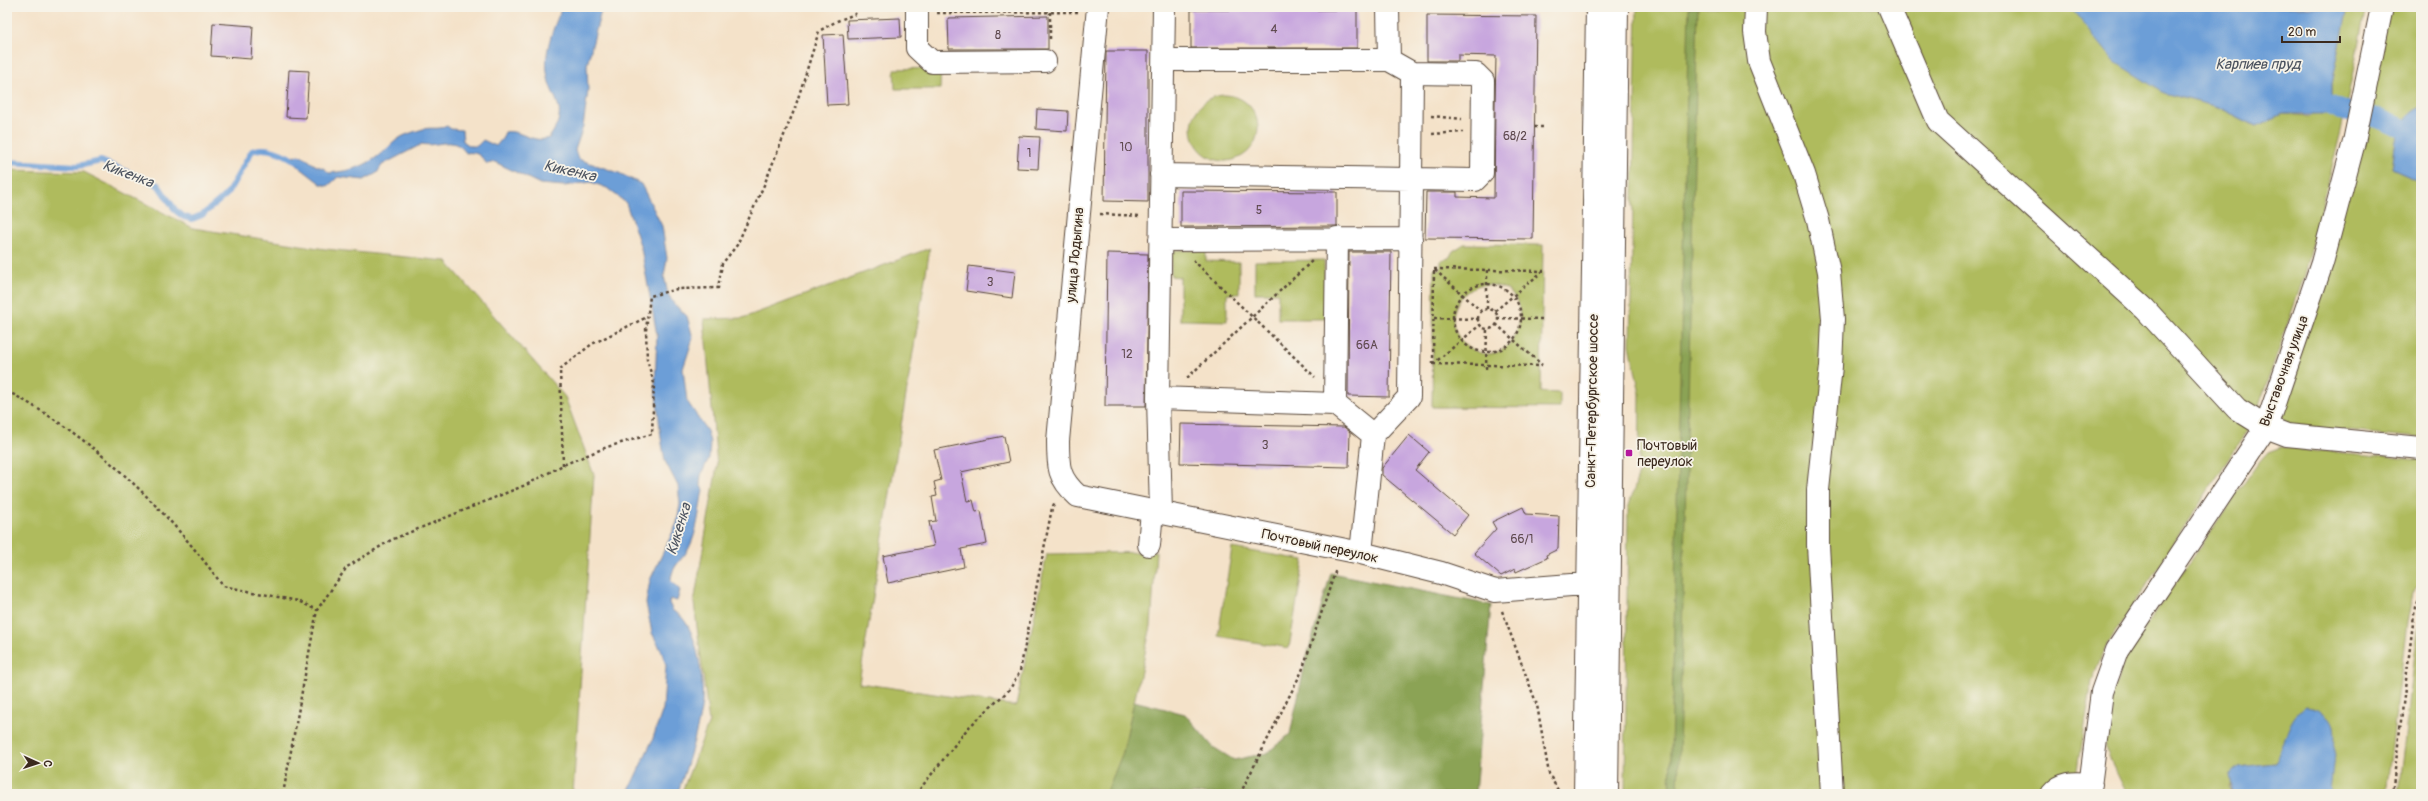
<svg xmlns="http://www.w3.org/2000/svg" width="2428" height="801" font-family="Pangolin,sans-serif">
<style>
.green{fill:#afbb5d;stroke:#75723e;fill-rule:evenodd}
.forest{fill:#8ba354;stroke:#636639}
.water{fill:#6c9ed7;stroke:#54647a}
.lines{fill:none;stroke-linecap:round;stroke-linejoin:round}
.stream{stroke:#6c9ed7;stroke-width:6}
.canal{stroke:#6c9ed7;stroke-width:20}
.building{fill:#c7a6de}
.minor-casing{stroke:#574638;stroke-width:24}
.major-casing{stroke:#574638;stroke-width:24}
.path{stroke:#574638;stroke-width:2.5;stroke-dasharray:3 3;stroke-linecap:butt}
.minor{stroke:#fff;stroke-width:22}
.major{stroke:#fff;stroke-width:22}
.poi-dot{fill:#b5179e;stroke:#f7f3e8;stroke-width:1.5}
.labels{text-anchor:middle;dominant-baseline:central;stroke-width:3.5;stroke-linejoin:round;paint-order:stroke}
.number-label{font-size:12px;fill:#5e494e}
.street-label{font-size:14px;fill:#3b2a1e;stroke:#f7f3e8}
.poi-label{font-size:14px;fill:#3b2a1e;stroke:#f7f3e8;text-anchor:start}
.water-label{font-size:15px;font-style:italic;fill:#4c535f;stroke:#f7f3e8}
</style>
<rect width="100%" height="100%" fill="#f7f3e8"/>
<filter id="ink" filterUnits="userSpaceOnUse"><feTurbulence type="fractalNoise" baseFrequency=".025" numOctaves="2"/><feDisplacementMap in="SourceGraphic" scale="8" xChannelSelector="R" yChannelSelector="G"/><feConvolveMatrix kernelMatrix="1 2 1 2 8 2 1 2 1" color-interpolation-filters="sRGB"/></filter>
<filter id="wash" filterUnits="userSpaceOnUse"><feTurbulence type="fractalNoise" baseFrequency=".012" numOctaves="4" result="noise"/><feDisplacementMap in="SourceGraphic" scale="16" xChannelSelector="R" yChannelSelector="G"/><feGaussianBlur stdDeviation="0.9" result="paint"/><feColorMatrix in="noise" values="0 0 0 0 0 0 0 0 0 0 0 0 0 0 0 0 0 1.4 0 .05"/><feComposite in="paint" operator="in"/></filter>
<g filter="url(#wash)">
<rect width="100%" height="100%" fill="#f4e2c9"/>
<path class="green" d="M1637,7H2070L2164,93L2218,107L2256,126L2283,114L2310,116L2332,96V84L2348,7H2366L2341,131L2305,274L2254,420L2105,648L2092,681L2074,794H1625L1628,509L1639,473L1640,394L1630,345Z
M2386,7H2421V108H2418C2395,125 2396,142 2392,169L2421,182V438L2293,426L2286,423L2281,411Z
M941,68L940,89H895L894,69Z
M1192 128a33 33 0 1 1 66 0a33 33 0 1 1-66 0Z
M7,170L84,172L193,228L325,249L446,261L565,397L594,475L573,794H7Z
M1464,244L1543,245L1541,392L1560,393V408L1432,407L1434,269H1441V260L1449,258L1453,251ZM1480,285C1550,278 1516,385 1466,345C1442,326 1454,293 1480,285Z
M930,248L859,683L1016,706L1047,554L1156,552L1151,626L1123,752L1167,794H681L709,722L694,603L717,466L704,319L743,318Z
M1171,250L1206,251V261L1239,262V294H1227V321L1180,320V277L1171,276Z
M1324,260L1325,319H1278V293H1255V261Z
M2281,447L2421,460V583L2413,593L2407,622L2386,794H2330L2334,726L2279,757L2275,763L2238,767L2229,786L2232,794H2127L2106,751L2105,732L2107,711L2125,657L2258,463L2268,452Z
M1232,548L1304,560L1289,648L1218,636Z
M2421,614V794H2398L2418,629Z"/>
<path class="forest" d="M1689,7H1698L1678,794H1670Z
M1331,573L1491,605L1475,794H1106L1123,752L1134,701L1185,714L1213,747L1234,760L1267,753L1290,734L1306,660Z"/>
<path class="water" d="M562,7H602L587,65L588,91L583,127L575,150L578,159L619,173L641,184L662,226L667,258L664,276L668,294L674,304L687,316L693,338L683,369L687,401L707,431L710,442L709,458L701,475L700,484L703,490C699,509 698,532 688,550C681,561 671,567 671,581L680,590L677,601L670,599L669,603L673,611C697,620 704,680 702,703C699,727 686,771 677,794H627L652,741L663,709L666,665L661,650L652,633L646,603L650,580L677,523L680,504L678,486L665,461L661,438L655,385L657,335L641,248L626,203L607,188L591,182L564,186L540,184L495,162L487,164C481,156 477,151 466,153C453,134 437,148 422,144L382,165L377,173L364,180L338,177L328,186L321,184L290,160L292,156C303,153 307,160 315,165C321,168 324,167 329,173C350,171 365,167 382,153C390,147 393,141 403,136C409,133 417,131 423,129C433,127 437,130 447,126L451,129L462,130L463,141L470,146H477L483,140L496,146L502,139L505,132C520,129 532,144 549,138C572,106 550,101 547,72C544,49 554,27 562,7Z
M2070,7H2348L2332,84V96L2326,114H2283L2256,126L2218,107L2164,93L2115,62Z
M2418,108H2421V182L2392,169C2396,142 2394,124 2418,108Z
M2305,707C2317,708 2331,713 2334,726C2337,739 2331,779 2330,794H2232L2229,775L2238,767L2275,763C2287,744 2285,720 2305,707Z"/>
<g class="lines">
<path class="stream" d="M7,162L78,166L101,161L158,185L176,211L184,217L192,219L202,215L227,194L252,151C266,145 285,154 297,162"/>
<path class="canal" d="M2316,99L2340,110L2377,118L2421,136"/>
</g>
<g id="blocks">
<path class="building" d="M1191,10H1357V48H1191Z
M1427,15L1536,16L1533,239L1425,238L1426,192H1457V197L1494,198L1495,105L1496,56L1458,55V61H1427Z
M1048,16V49H949L948,18Z
M900,18L901,37L848,39L847,20Z
M213,23L253,26L251,59L211,56Z
M843,34L848,104L827,105L823,35Z
M1106,51H1148V202L1104,201Z
M289,70L309,71L306,118L286,117Z
M1037,109L1068,111L1067,131L1036,129Z
M1019,136L1040,137L1038,169L1017,168Z
M1181,191L1337,192V226L1181,227Z
M1349,252H1391L1389,397L1348,396Z
M1107,253L1148,254L1146,406H1105Z
M969,266L1015,272L1012,298L966,291Z
M1181,424L1344,427L1350,432L1349,467L1180,463Z
M1409,435L1429,452L1415,470L1468,515L1453,534L1382,475V468Z
M1004,436L1009,462L961,472L967,501L973,500L976,512L981,511L987,544L961,549L964,567L888,583L883,556L934,546L929,522L936,521L932,497L937,496L934,482L941,480L934,450Z
M1523,507L1526,514L1559,516L1558,549L1546,555L1547,558L1516,572L1515,569L1501,576L1474,553L1496,529L1492,522Z"/>
</g>
</g>
<g filter="url(#ink)">
<use href="#blocks" fill-opacity="0" stroke="#574638" stroke-width="1"/>
<g class="lines">
<defs>
<path id="minor" d="M917,7V48L932,62L1045,61
M1098,7L1058,441C1058,467 1058,478 1078,496L1361,553L1441,573L1495,591L1571,585H1608
M1388,7L1389,60
M1756,7L1755,32L1759,61L1804,174L1818,220L1829,272L1833,319L1831,366L1818,490V545L1832,794
M1889,7L1938,121L2145,309L2237,409L2266,427L2287,435L2421,448
M1164,60H1389L1412,73L1409,397L1373,435L1361,553
M1161,175L1475,180L1482,173L1483,81L1476,74L1412,73
M1160,240L1411,239
M1158,398L1335,404L1373,435
M1335,404L1337,238
M1161,513L1158,398L1164,7
M1149,545L1152,511
M2052,794C2062,781 2076,783 2091,784
M2089,794L2102,692L2117,650L2266,427L2322,263L2354,142L2382,7"/>
<path id="major" d="M1585,794L1597,7
M1607,794L1617,7"/>
</defs>
<use href="#minor" class="minor-casing"/>
<use href="#major" class="major-casing"/>
<path class="path" d="M1070,7V12
M1050,12V41
M937,13L1078,12
M1431,116L1462,119
M1534,127H1546
M1432,134L1463,132
M1100,214L1141,216
M1193,260L1315,377
M1434,269L1544,271
M1435,270L1481,311
M1453 318a34 34 0 1 1 68 0a34 34 0 1 1-68 0Z
M1487,309V270
M1478 319a10 10 0 1 1 20 0a10 10 0 1 1-20 0Z
M1495,311L1543,271
M1434,318L1478,319
M1497,318L1543,319
M1496,324L1542,365
M1433,364L1542,366
M1433,364L1434,269
M1433,364L1480,325
M1486,369L1487,328
M1187,378L1313,260
M7,391C92,436 166,508 223,586L298,601L317,610
M563,465L560,369L592,344L647,317
M1502,611L1537,705L1549,774L1560,794
M283,794L317,610L347,567L391,540L528,484L563,465L607,447L652,434L654,383L647,360L646,330L650,296L677,289L718,288L722,264L737,245L764,185L795,108L819,31L837,21L855,14L858,7
M916,794L968,728L1010,689L1020,671L1052,508L1055,502
M1240,794L1302,671L1336,569
M2392,794L2415,607L2421,592"/>
<use href="#minor" class="minor"/>
<use href="#major" class="major"/>
</g>
</g>
<rect class="poi-dot" x="1625" y="449" width="8" height="8" rx="2"/>
<g class="labels">
<g class="number-label">
<text x="1274" y="29">4</text>
<text x="998" y="35">8</text>
<text x="1515" y="136">68/2</text>
<text x="1126" y="147">10</text>
<text x="1029" y="153">1</text>
<text x="1259" y="210">5</text>
<text x="990" y="282">3</text>
<text x="1367" y="345">66А</text>
<text x="1127" y="354">12</text>
<text x="1265" y="445">3</text>
<text x="1522" y="539">66/1</text>
</g>
<g class="street-label">
<text transform="translate(1075 255) rotate(-85)">улица Лодыгина</text>
<text transform="translate(2284 371) rotate(-70)">Выставочная улица</text>
<text transform="translate(1592 401) rotate(-89)">Санкт-Петербургское шоссе</text>
<text transform="translate(1320 546) rotate(12)">Почтовый переулок</text>
</g>
<g class="poi-label">
<text x="1637" y="445">Почтовый<tspan x="1637" dy="16">переулок</tspan></text>
</g>
<g class="water-label">
<text x="2258" y="64">Карпиев пруд</text>
<text transform="translate(570 171) rotate(13)">Кикенка</text>
<text transform="translate(128 174) rotate(21)">Кикенка</text>
<text transform="translate(679 529) rotate(-73)">Кикенка</text>
</g>
</g>
<rect width="2428" height="801" fill="none" stroke="#f7f3e8" stroke-width="24"/>
<g transform="translate(38 763) rotate(93)" stroke="#f7f3e8" stroke-width="3" paint-order="stroke">
<path d="M0-3L7 15L0 10L-7 15Z" fill="#3b2a1e"/>
<text y="-6" font-size="11" font-weight="bold" text-anchor="middle" fill="#3b2a1e">С</text>
</g>
<path d="M2282 36v6h58v-6" fill="none" stroke="#3b2a1e" stroke-width="2"/>
<text x="2288" y="36" font-size="12" fill="#3b2a1e" stroke="#f7f3e8" stroke-width="3" paint-order="stroke">20 m</text>
</svg>
